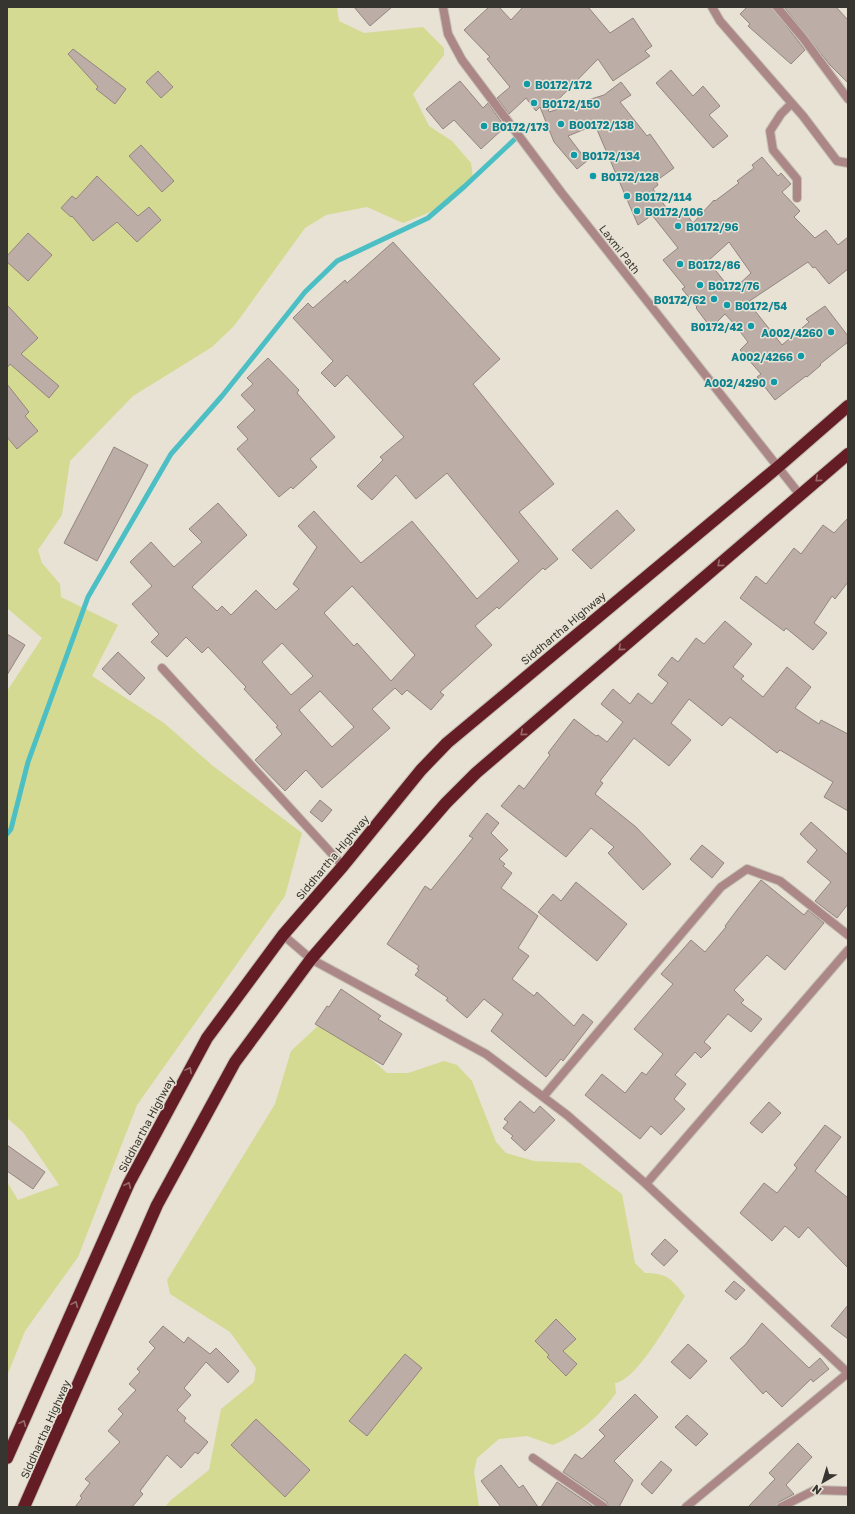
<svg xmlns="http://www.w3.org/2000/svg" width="855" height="1514" font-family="'Golos Text',sans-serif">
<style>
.green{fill:#d4da91}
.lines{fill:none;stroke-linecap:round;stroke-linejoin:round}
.stream{stroke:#4cbfc5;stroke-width:5}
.building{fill:#bcada7;stroke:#948580;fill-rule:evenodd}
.street-casing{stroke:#c4bfb3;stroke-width:10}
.highway-casing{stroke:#c4bfb3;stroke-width:14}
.street{stroke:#ac8787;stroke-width:8}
.highway{stroke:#651d25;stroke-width:12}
.oneway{stroke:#996c6b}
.culture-dot{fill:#0f9aa8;stroke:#e7e2d4;stroke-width:1.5}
.labels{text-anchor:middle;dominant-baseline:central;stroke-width:3;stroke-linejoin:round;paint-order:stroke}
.culture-label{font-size:11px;font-weight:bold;fill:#0d838f;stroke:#e7e2d4;text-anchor:start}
.street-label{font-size:11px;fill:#37352f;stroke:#e7e2d4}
</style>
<rect width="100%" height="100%" fill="#e7e2d4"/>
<path class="green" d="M7,7H337L339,21L364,33L423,27L444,48V55L413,94L429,126L452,141L471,163L473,178L448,205L403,223L367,207L326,215L305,228L234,326L212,347L133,396L70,461L62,515L38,550L42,563L60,584L61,597L118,625L92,676L164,723L213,766L302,833L285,896L137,1105L78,1257L25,1331L7,1376V1182L18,1200L59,1185L23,1132L7,1118V691L42,638L7,608Z
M321,1023L341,1032L387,1073H408L444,1061L457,1065L472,1081L496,1142L506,1153L534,1161L580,1163L622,1194L635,1263L645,1273C667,1273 672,1279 685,1296C672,1316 637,1381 615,1383L616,1393C599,1416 580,1434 553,1445L527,1436L499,1439L477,1458L474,1472L479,1507H165L171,1500L209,1470L221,1409L254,1382L256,1368L230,1332L170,1294L167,1280L275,1104L291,1051Z"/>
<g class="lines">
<path class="stream" d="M7,834L11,829L28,762L88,597L171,454L222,396L305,292L337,261L428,218L465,186L516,138"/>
</g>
<path class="building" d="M354,7H392L370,26Z
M489,7H499L511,20L523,7H588L610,33L633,18L652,46L645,51L650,56L613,81L598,59L548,110L549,112L604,95L621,82L631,95L620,102L647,136L650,134L674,168L656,181L658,185L653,189L670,213L672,212L676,217L684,211L693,223L714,200L715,201L739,183L737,181L754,168L752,165L762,157L778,176L781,173L791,184L782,192L800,211L794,217L815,238L826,230L838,245L848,237V269L829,284L815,267L813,268L808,262L748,302L782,345L809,322L806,319L825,306L848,336V342L820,364L821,365L807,377L806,376L775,400L757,377L761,374L740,350L748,342L735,325L725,314L711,328L696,308L697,307L682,289L685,287L663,260L678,248L652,215L638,225L595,125L568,136L587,161L577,169L554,142L540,107L536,111L526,98L509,114L497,98L510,87L487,59L490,57L464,30ZM729,242L751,273L732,291L708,261Z
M747,7H772L805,50L791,64L748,26L750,24L740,14Z
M784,7H836L848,20V83L830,65Z
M73,49L126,89L115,104L96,89L98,87L68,54Z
M671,70L693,96L703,86L720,106L709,115L728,136L713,148L656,83Z
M158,71L173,87L161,98L146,82Z
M460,81L483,108L488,103L505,127L481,149L454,120L443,129L426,109Z
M141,145L174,181L162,192L129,156Z
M97,176L138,216L149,207L161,220L137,242L117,222L93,241L72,216L71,217L61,208L72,196L76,199Z
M28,233L52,255L28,281L7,262V256Z
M393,242L500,359L473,384L554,484L519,512L558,559L545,570L543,568L499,609L497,607L475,626L492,645L440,692L444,695L431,710L407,690L402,695L395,688L372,709L390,728L322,788L306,770L285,791L255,760L282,734L276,727L278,726L244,689L246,687L208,647L202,653L186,637L167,657L151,642L159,634L132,604L152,586L130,562L151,542L174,567L202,542L189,529L218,503L247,535L192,587L217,611L222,606L231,615L256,590L276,610L299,589L293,584L317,547L298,526L314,511L361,563L412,521L477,599L519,561L447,473L416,499L396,475L372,500L357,486L383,460L380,457L404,437L347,375L335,387L321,373L333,361L293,318L308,303L313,308L345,280L347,283ZM352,586L415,655L391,681L357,643L354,646L324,613ZM282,643L313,676L291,695L262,662ZM320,691L354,727L332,747L299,710Z
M7,305L38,338L21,354L59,386L49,398L10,364L7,368Z
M268,358L299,390L297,393L335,437L310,459L317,467L293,489L291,487L279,497L237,449L248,439L237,427L255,410L241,395L253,384L247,378Z
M7,384L29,412L25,416L38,431L17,449L7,437Z
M114,447L148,465L97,561L64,543Z
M617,510L635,530L591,569L572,550Z
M848,518V582L835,599L832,596L814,623L827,633L813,650L786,628L784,631L740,598L756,576L766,584L794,548L801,554L823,525L834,533Z
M725,621L752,644L733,667L744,676L741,679L763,697L787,667L811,687L795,708L819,724L821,720L848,734V811L824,797L833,782L780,750L777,753L730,717L722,726L689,699L671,723L691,740L669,766L634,738L600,781L603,783L595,794L636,827L671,864L643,890L608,853L614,847L591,828L566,857L501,806L519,785L524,789L550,755L548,753L574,719L596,736L598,735L607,742L623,722L601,704L613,689L630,704L638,693L652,704L668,683L658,675L672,657L678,662L696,638L704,644Z
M7,634L25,645L7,675Z
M118,652L145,678L130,695L102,669Z
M320,800L332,810L322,822L310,812Z
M487,813L499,823L491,833L508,850L499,859L505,864L503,866L512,873L501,888L538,916L518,948L529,956L512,979L534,996L537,992L574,1026L583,1014L593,1022L563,1061L561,1059L546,1077L491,1031L503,1014L484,999L467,1018L446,1000L448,998L415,975L419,970L417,969L419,966L387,944L425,886L431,890L473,838L469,836Z
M811,822L848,855V904L837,918L815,901L831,882L807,862L817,850L800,834Z
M702,845L724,863L712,878L690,859Z
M761,880L804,915L808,910L824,923L785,970L767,955L734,990L744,1000L741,1003L762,1019L751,1032L728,1014L704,1042L711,1048L701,1058L695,1052L675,1075L686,1084L674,1099L685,1109L661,1135L651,1126L640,1139L585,1095L602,1074L625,1093L642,1072L646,1075L663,1054L634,1029L673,984L661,974L691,940L705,952L726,927L725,926L737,910Z
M576,882L627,924L597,961L538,912L553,894L561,901Z
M341,989L381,1016L378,1019L402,1034L383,1065L315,1024L327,1006L329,1007Z
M520,1101L534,1113L540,1106L555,1120L525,1151L511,1138L513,1136L503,1128L508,1122L504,1119Z
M769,1102L781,1113L762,1133L750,1123Z
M825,1125L841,1137L815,1171L848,1198V1268L808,1227L799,1238L785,1226L772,1241L740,1213L764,1183L777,1193L797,1168L794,1165Z
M7,1145L45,1172L33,1189L7,1171Z
M665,1239L678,1251L664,1266L651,1254Z
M734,1281L745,1290L736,1300L725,1291Z
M848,1305V1339L831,1326Z
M556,1319L576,1339L563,1351L577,1364L566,1376L547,1357L549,1355L535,1341Z
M762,1323L809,1368L820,1358L829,1369L813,1382L811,1379L782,1407L766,1391L763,1394L730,1358L745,1345Z
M163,1326L184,1343L188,1337L210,1354L216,1348L239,1371L228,1383L206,1362L184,1388L191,1395L177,1410L186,1418L184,1421L208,1442L198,1454L195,1452L181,1468L167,1455L140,1491L143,1494L132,1507H75L82,1498L80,1496L90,1483L85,1479L120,1442L108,1431L123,1414L118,1409L136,1390L129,1384L140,1372L137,1369L155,1348L149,1342Z
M688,1344L707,1361L690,1379L671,1362Z
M405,1354L422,1368L367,1436L349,1421Z
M635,1394L658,1417L614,1461L633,1480L619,1507H609L607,1502L563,1472L575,1454L582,1459L605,1436L599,1430Z
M687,1415L708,1434L696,1446L675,1427Z
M256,1419L310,1470L285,1497L231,1445Z
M798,1443L812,1457L786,1485L794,1494L779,1502L776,1507H748L775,1479L769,1473Z
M661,1461L672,1470L652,1494L641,1484Z
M501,1465L519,1488L523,1485L538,1507H501L481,1481Z
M557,1482L594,1507H541Z"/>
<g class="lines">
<defs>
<path id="street" d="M443,7L448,34L462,60L561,192L800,495
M712,7L720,21L803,116L837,161L848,163
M777,7L803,38L848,99
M791,104L781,114L770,131L773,150L797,179V198
M162,668L343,866
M283,935L311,959L486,1054L567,1115L646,1184
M848,950L646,1184L848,1373
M543,1097L721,887L747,869L780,881L848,935
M533,1458L604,1507
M686,1507L848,1373
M781,1507L815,1490L848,1491"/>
<path id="highway" d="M7,1458L129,1183L207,1038L283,935L343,866L421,770L447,743L778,467L848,406
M24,1507L157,1205L235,1062L311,959L446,803L476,773L848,454"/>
</defs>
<use href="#street" class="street-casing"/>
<use href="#highway" class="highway-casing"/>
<use href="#street" class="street"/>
<use href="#highway" class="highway"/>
</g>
<defs><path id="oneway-chevron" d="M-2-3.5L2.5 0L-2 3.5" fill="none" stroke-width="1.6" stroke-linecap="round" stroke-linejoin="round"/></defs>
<g class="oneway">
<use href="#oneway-chevron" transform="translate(818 479) rotate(139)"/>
<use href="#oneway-chevron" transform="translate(720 564) rotate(139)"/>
<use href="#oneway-chevron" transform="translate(621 648) rotate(139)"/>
<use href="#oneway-chevron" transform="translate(523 733) rotate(139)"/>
<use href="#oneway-chevron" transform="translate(189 1070) rotate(-62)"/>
<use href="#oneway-chevron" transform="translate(128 1185) rotate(-65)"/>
<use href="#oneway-chevron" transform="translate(75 1304) rotate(-66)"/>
<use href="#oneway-chevron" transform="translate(23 1423) rotate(-66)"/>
</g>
<g class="culture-dot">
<circle cx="527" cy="84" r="4"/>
<circle cx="534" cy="103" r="4"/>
<circle cx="561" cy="124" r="4"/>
<circle cx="484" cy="126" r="4"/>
<circle cx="574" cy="155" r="4"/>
<circle cx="593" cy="176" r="4"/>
<circle cx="627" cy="196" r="4"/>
<circle cx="637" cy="211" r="4"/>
<circle cx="678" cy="226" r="4"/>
<circle cx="680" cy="264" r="4"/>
<circle cx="700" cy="285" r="4"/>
<circle cx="714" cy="299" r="4"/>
<circle cx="727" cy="305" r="4"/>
<circle cx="751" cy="326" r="4"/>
<circle cx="831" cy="332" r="4"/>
<circle cx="801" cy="356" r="4"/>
<circle cx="774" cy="382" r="4"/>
</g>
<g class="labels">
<g class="culture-label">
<text x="535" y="84">B0172/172</text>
<text x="542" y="103">B0172/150</text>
<text x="569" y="124">B00172/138</text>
<text x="492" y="126">B0172/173</text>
<text x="582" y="155">B0172/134</text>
<text x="601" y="176">B0172/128</text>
<text x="635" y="196">B0172/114</text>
<text x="645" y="211">B0172/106</text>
<text x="686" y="226">B0172/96</text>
<text x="688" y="264">B0172/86</text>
<text x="708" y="285">B0172/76</text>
<text x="706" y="299" text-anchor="end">B0172/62</text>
<text x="735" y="305">B0172/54</text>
<text x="743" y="326" text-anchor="end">B0172/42</text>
<text x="823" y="332" text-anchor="end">A002/4260</text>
<text x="793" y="356" text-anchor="end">A002/4266</text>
<text x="766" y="382" text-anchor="end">A002/4290</text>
</g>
<g class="street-label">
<text transform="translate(620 249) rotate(52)">Laxmi Path</text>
<text transform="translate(563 628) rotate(-40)">Siddhartha Highway</text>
<text transform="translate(332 857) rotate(-50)">Siddhartha Highway</text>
<text transform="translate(146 1124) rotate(-62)">Siddhartha Highway</text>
<text transform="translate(45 1429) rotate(-66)">Siddhartha Highway</text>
</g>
</g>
<rect width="855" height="1514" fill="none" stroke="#37352f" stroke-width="16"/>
<g transform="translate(823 1482) rotate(218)" stroke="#e7e2d4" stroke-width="3" paint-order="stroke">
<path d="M0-3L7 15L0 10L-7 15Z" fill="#37352f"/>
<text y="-6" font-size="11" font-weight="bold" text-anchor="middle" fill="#37352f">N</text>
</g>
</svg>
